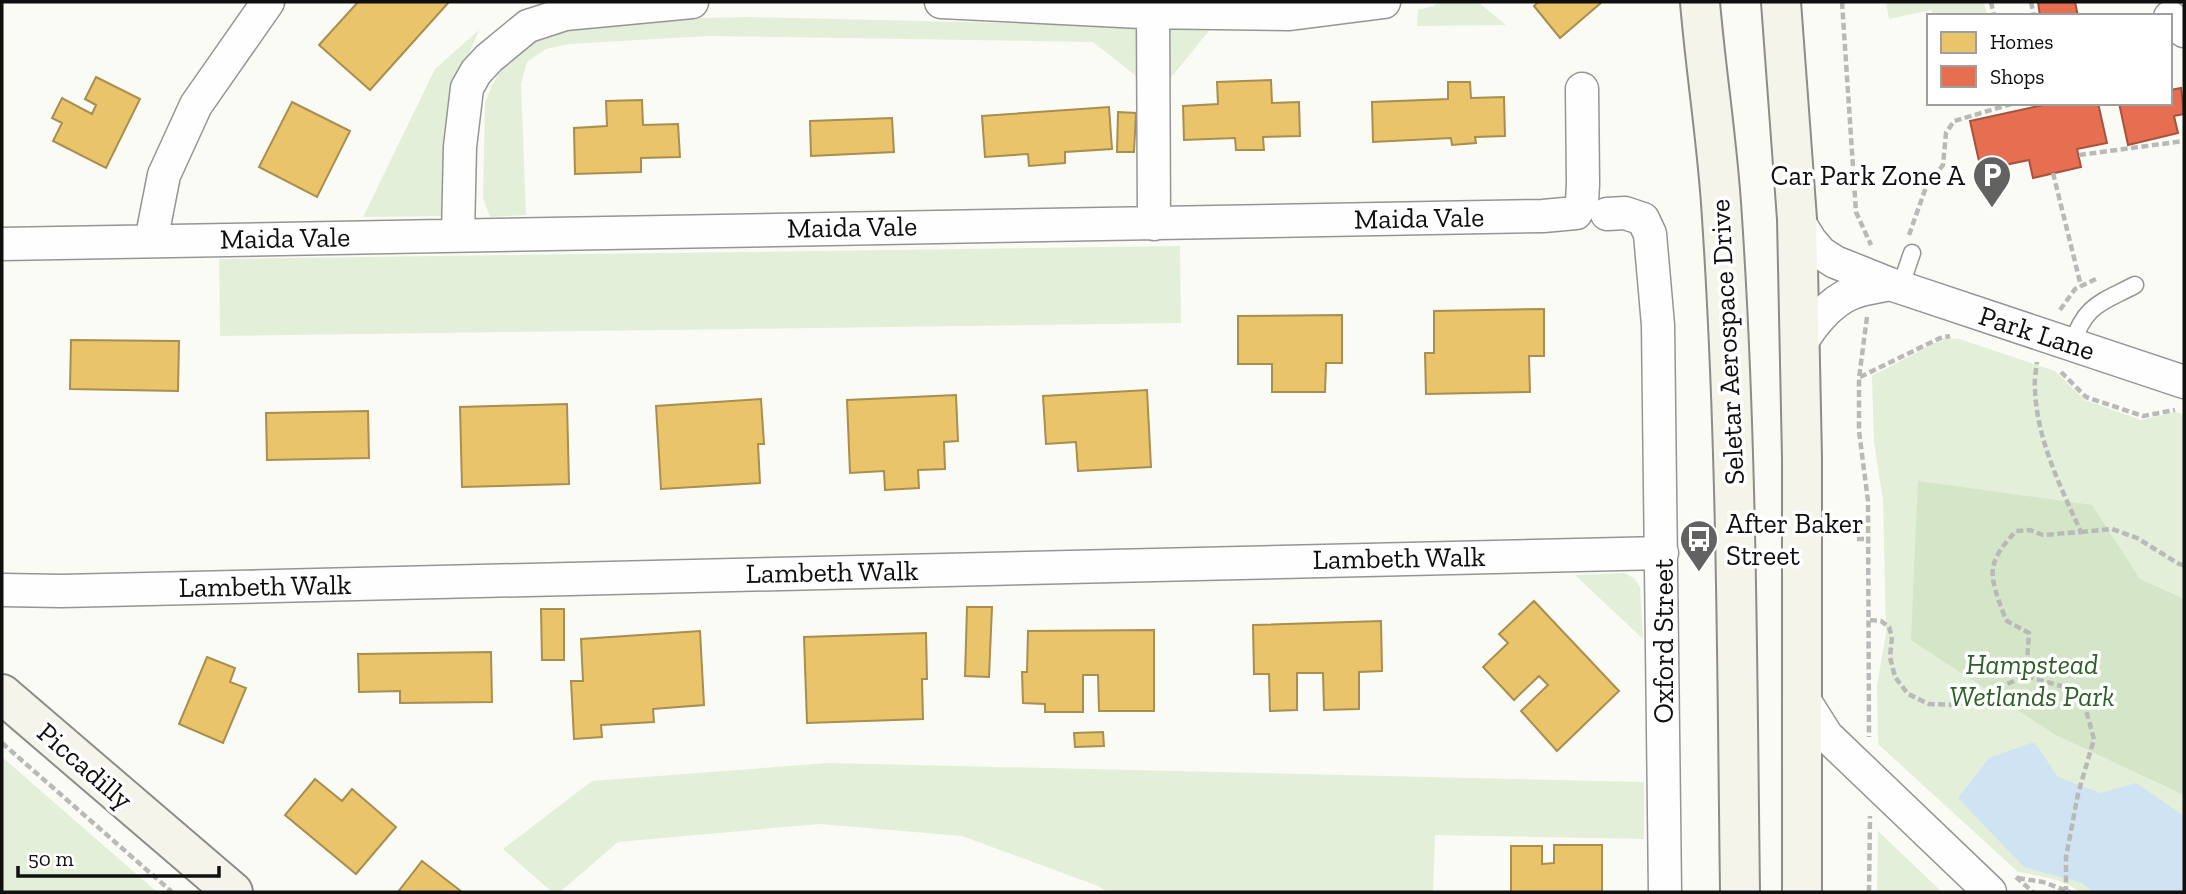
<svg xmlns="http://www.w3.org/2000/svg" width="2186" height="894" font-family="'Zilla Slab',serif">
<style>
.green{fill:#e3efd8}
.forest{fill:#d4e6c7}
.water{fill:#d0e3f2}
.homes{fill:#e9c46a;stroke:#a88e4f;stroke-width:2}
.shops{fill:#e76f51;stroke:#a6523d;stroke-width:2}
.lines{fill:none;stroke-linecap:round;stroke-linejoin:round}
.lane-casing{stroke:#959593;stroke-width:19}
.street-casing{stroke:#959593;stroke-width:35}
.secondary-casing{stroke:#8c8c8a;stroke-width:42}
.path{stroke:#b9b9b8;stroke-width:4.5;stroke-dasharray:7 3.5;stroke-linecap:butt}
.lane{stroke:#fefefe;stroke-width:16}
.street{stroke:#fefefe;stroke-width:32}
.secondary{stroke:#f4f4eb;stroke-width:38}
.labels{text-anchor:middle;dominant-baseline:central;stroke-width:7;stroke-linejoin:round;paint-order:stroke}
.poi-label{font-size:28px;fill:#0f0f0f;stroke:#fff;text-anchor:end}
.street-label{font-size:28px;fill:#0f0f0f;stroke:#fff}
.park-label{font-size:28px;font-style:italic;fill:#2d6126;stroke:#fff}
</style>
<rect width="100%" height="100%" fill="#fbfbf6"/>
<path class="green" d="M1439,2H1478L1506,25L1417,26L1418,10L1434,6Z
M1886,2H1984L1987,16H1933L1931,10L1889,19Z
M747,17L1142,26L1141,80L1093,42L708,36L569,44L546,49L527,62L521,84L526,215L490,217L483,198L485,103L492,85L509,57L537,37L562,25L605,20Z
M1163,26L1212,27L1161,90Z
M479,30L456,84L447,216L363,217L435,69Z
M1180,246L1181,323L220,336L219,259Z
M1944,338L1960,339L2055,371L2085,400L2141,420L2176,412L2184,415V892H2080C2063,879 2039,876 2018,872L1878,744L1877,685L1886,634L1883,500L1874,443L1872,376Z
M1624,573L1634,578L1640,587L1643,639L1575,575Z
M2,757L157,892H2Z
M829,763L1644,782V839L1435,835L1433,892H1108L1098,886L962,836L819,824L618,842L560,892H552L503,849L592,781Z
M1878,831L1942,892H1877Z"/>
<path class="forest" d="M1918,481L2092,505L2140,579L2184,599V795L2054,734L1911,640Z"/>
<path class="water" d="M2034,742L2058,777L2100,793L2136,783L2184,816V892H2093L2082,883L2024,867L1958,798L1989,758Z"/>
<path class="homes" d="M358,2H449L370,90L319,45Z
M1538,2H1602L1560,38L1534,6Z
M96,77L140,99L106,168L53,141L62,123L52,118L62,98L92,114L96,105L85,99Z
M1271,80L1272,103L1299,102L1300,136L1263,137L1264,150H1236L1235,138L1184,140L1183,106L1218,104L1217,82Z
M1448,82H1470L1471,98L1504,97L1505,136L1475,137L1476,143L1452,145L1451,138L1373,142L1372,102L1448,99Z
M642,100L643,125L678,124L680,157L641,158V172L575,174L574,128L607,126L606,101Z
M292,102L350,131L317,197L259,167Z
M1109,107L1112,149L1065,152V163L1029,166L1028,154L985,157L982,116Z
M1118,112L1136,113L1134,152H1117Z
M892,118L894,152L811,156L810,121Z
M1544,309V356H1529L1530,392L1426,394L1425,353H1434V311Z
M1342,315V363H1326L1325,392H1272V364H1238V316Z
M71,340L179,341L178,391L70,389Z
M1147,390L1151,467L1078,471L1076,442L1046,444L1043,396Z
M956,395L958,441L944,442L945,469L918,470L919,488L885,490L884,471L850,473L847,400Z
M761,399L764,444H758L760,483L661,489L656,406Z
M567,404L569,484L462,487L460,407Z
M368,411L369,458L267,460L266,413Z
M1534,601L1619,691L1557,751L1521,711L1548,685L1539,676L1514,700L1483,667L1508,643L1499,634Z
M967,607H992L989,677L965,676Z
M541,609H564V660H542Z
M1381,621L1382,671L1359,672V709L1324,710L1323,673H1297V710L1270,711L1269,674H1254L1253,625Z
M1154,630V711H1099L1098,675H1083V712H1045V704L1023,703L1022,672H1027L1028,631Z
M700,631L704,705L653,709L654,722L601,725L602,737L574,739L571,681H583L581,639Z
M926,633L927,679H922L923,719L807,723L804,637Z
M491,652L492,702L400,703V691L359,692L358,654Z
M207,657L235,668L230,682L246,688L223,743L179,724Z
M1103,732L1104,746L1075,747L1074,733Z
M315,779L342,801L352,789L396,827L356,874L285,815Z
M1554,845H1602V892H1511V846H1542V864L1554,863Z
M422,861L462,892H398Z"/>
<path class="shops" d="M2038,2H2075L2078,16H2040Z
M2181,88L2184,114L2174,116L2178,133L2128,145L2119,103H2170V90Z
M2052,103H2098L2107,143L2077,149L2081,167L2033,178L2029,160L1981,170L1970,121Z"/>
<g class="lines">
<defs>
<path id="lane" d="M1900,288L1912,253
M2072,345C2085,304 2101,303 2135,285"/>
<path id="street" d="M941,2L1141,12L1290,14L1384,2
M1153,12L1154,224
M2170,17L2184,31
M1607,214L1625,213L1643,219L1650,234L1658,325L1665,892
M1797,219L1810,240L1821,253L1835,262L1890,284L2184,382
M458,234L460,147L467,88L476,72L489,58L528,26L565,14L692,2
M151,241L164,175L196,105L268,2
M2,244L1543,216L1576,213L1582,202L1583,184L1582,89
M1798,349C1809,328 1829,302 1852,293C1864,288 1877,287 1890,284
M2,590L62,591L1662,553
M1803,698L1827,736L1990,892"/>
<path id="secondary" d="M1700,2C1706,74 1718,146 1722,218C1737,443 1737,667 1740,892
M1781,2L1797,219L1802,458V892
M2,694L233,892"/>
</defs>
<use href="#lane" class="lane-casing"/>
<use href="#street" class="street-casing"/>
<use href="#secondary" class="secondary-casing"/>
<path class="path" d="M1842,2L1856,212L1871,245
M1991,2L1994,16
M2031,2L2034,16
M2079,155L2184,141
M2053,173L2081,286
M1909,235L1926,187L1943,165L1946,133L1954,121L2011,104
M2060,310L2075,289L2098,278
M1867,317L1859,378V431L1868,501L1869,737
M2061,372L2086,397L2143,416L2175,410
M1860,377L1940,338L1950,336
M2081,532L2112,529L2137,538L2179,564L2184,565
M1857,539H1868
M1870,620L1881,621L1889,627L1892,637L1890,657L1895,677L1908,694L1929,704L1956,705L2026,676L2061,686L2084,703L2094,739L2078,794L2066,857V890
M2026,676L2029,633L2007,621L2004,615C1990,576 1984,565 2016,531L2030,530L2043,535L2081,532C2061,488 2037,440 2035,390C2034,381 2036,371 2037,362
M2,743L172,892
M2016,877L2033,892
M2018,878L2043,882L2070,892
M1869,892L1870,816"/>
<use href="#lane" class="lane"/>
<use href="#street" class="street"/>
<use href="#secondary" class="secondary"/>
</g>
<defs>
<symbol id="parking-pin" viewBox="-11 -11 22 30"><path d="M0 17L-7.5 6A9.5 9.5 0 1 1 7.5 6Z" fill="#626260" stroke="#fff"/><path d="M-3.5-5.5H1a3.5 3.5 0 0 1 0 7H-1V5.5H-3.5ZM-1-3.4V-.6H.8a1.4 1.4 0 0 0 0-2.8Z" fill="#fff"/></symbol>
<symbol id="bus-pin" viewBox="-11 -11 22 30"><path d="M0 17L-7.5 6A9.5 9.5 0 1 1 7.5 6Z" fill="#626260" stroke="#fff"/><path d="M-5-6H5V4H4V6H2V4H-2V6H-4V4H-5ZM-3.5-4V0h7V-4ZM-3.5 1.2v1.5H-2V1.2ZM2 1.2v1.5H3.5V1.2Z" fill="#fff"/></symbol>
</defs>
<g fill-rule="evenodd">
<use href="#parking-pin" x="1970" y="153" width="44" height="60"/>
<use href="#bus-pin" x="1677" y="517" width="44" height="60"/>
</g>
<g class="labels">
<g class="poi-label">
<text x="1965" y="175">Car Park Zone A</text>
<text x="1726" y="523" text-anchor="start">After Baker<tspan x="1726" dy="32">Street</tspan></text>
</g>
<g class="street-label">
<text transform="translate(1419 218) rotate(-1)">Maida Vale</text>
<text transform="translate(852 227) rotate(-1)">Maida Vale</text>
<text transform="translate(285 238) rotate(-1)">Maida Vale</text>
<text transform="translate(2037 333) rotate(18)">Park Lane</text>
<text transform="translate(1727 342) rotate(-93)">Seletar Aerospace Drive</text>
<text transform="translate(1399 558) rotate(-1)">Lambeth Walk</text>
<text transform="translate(832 572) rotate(-1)">Lambeth Walk</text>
<text transform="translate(265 586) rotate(-1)">Lambeth Walk</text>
<text transform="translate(1663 641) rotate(-90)">Oxford Street</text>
<text transform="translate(85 766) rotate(41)">Piccadilly</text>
</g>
<g class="park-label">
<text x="2032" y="664">Hampstead<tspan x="2032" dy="32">Wetlands Park</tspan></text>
</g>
</g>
<rect width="2186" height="894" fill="none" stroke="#0f0f0f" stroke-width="7"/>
<rect x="1927" y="14" width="245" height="91" fill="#ffffff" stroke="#9f9f9f" stroke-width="2"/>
<rect x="1941" y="32" width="35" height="21" fill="#e9c46a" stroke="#9f9f9f" stroke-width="2"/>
<text x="1990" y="49" font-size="21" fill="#0f0f0f">Homes</text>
<rect x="1941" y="66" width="35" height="21" fill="#e76f51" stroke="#9f9f9f" stroke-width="2"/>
<text x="1990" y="84" font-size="21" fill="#0f0f0f">Shops</text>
<path d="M18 866v10h201v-10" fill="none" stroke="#0f0f0f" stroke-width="3.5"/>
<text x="28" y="866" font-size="21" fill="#0f0f0f" stroke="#ffffff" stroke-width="5" paint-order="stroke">50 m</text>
</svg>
